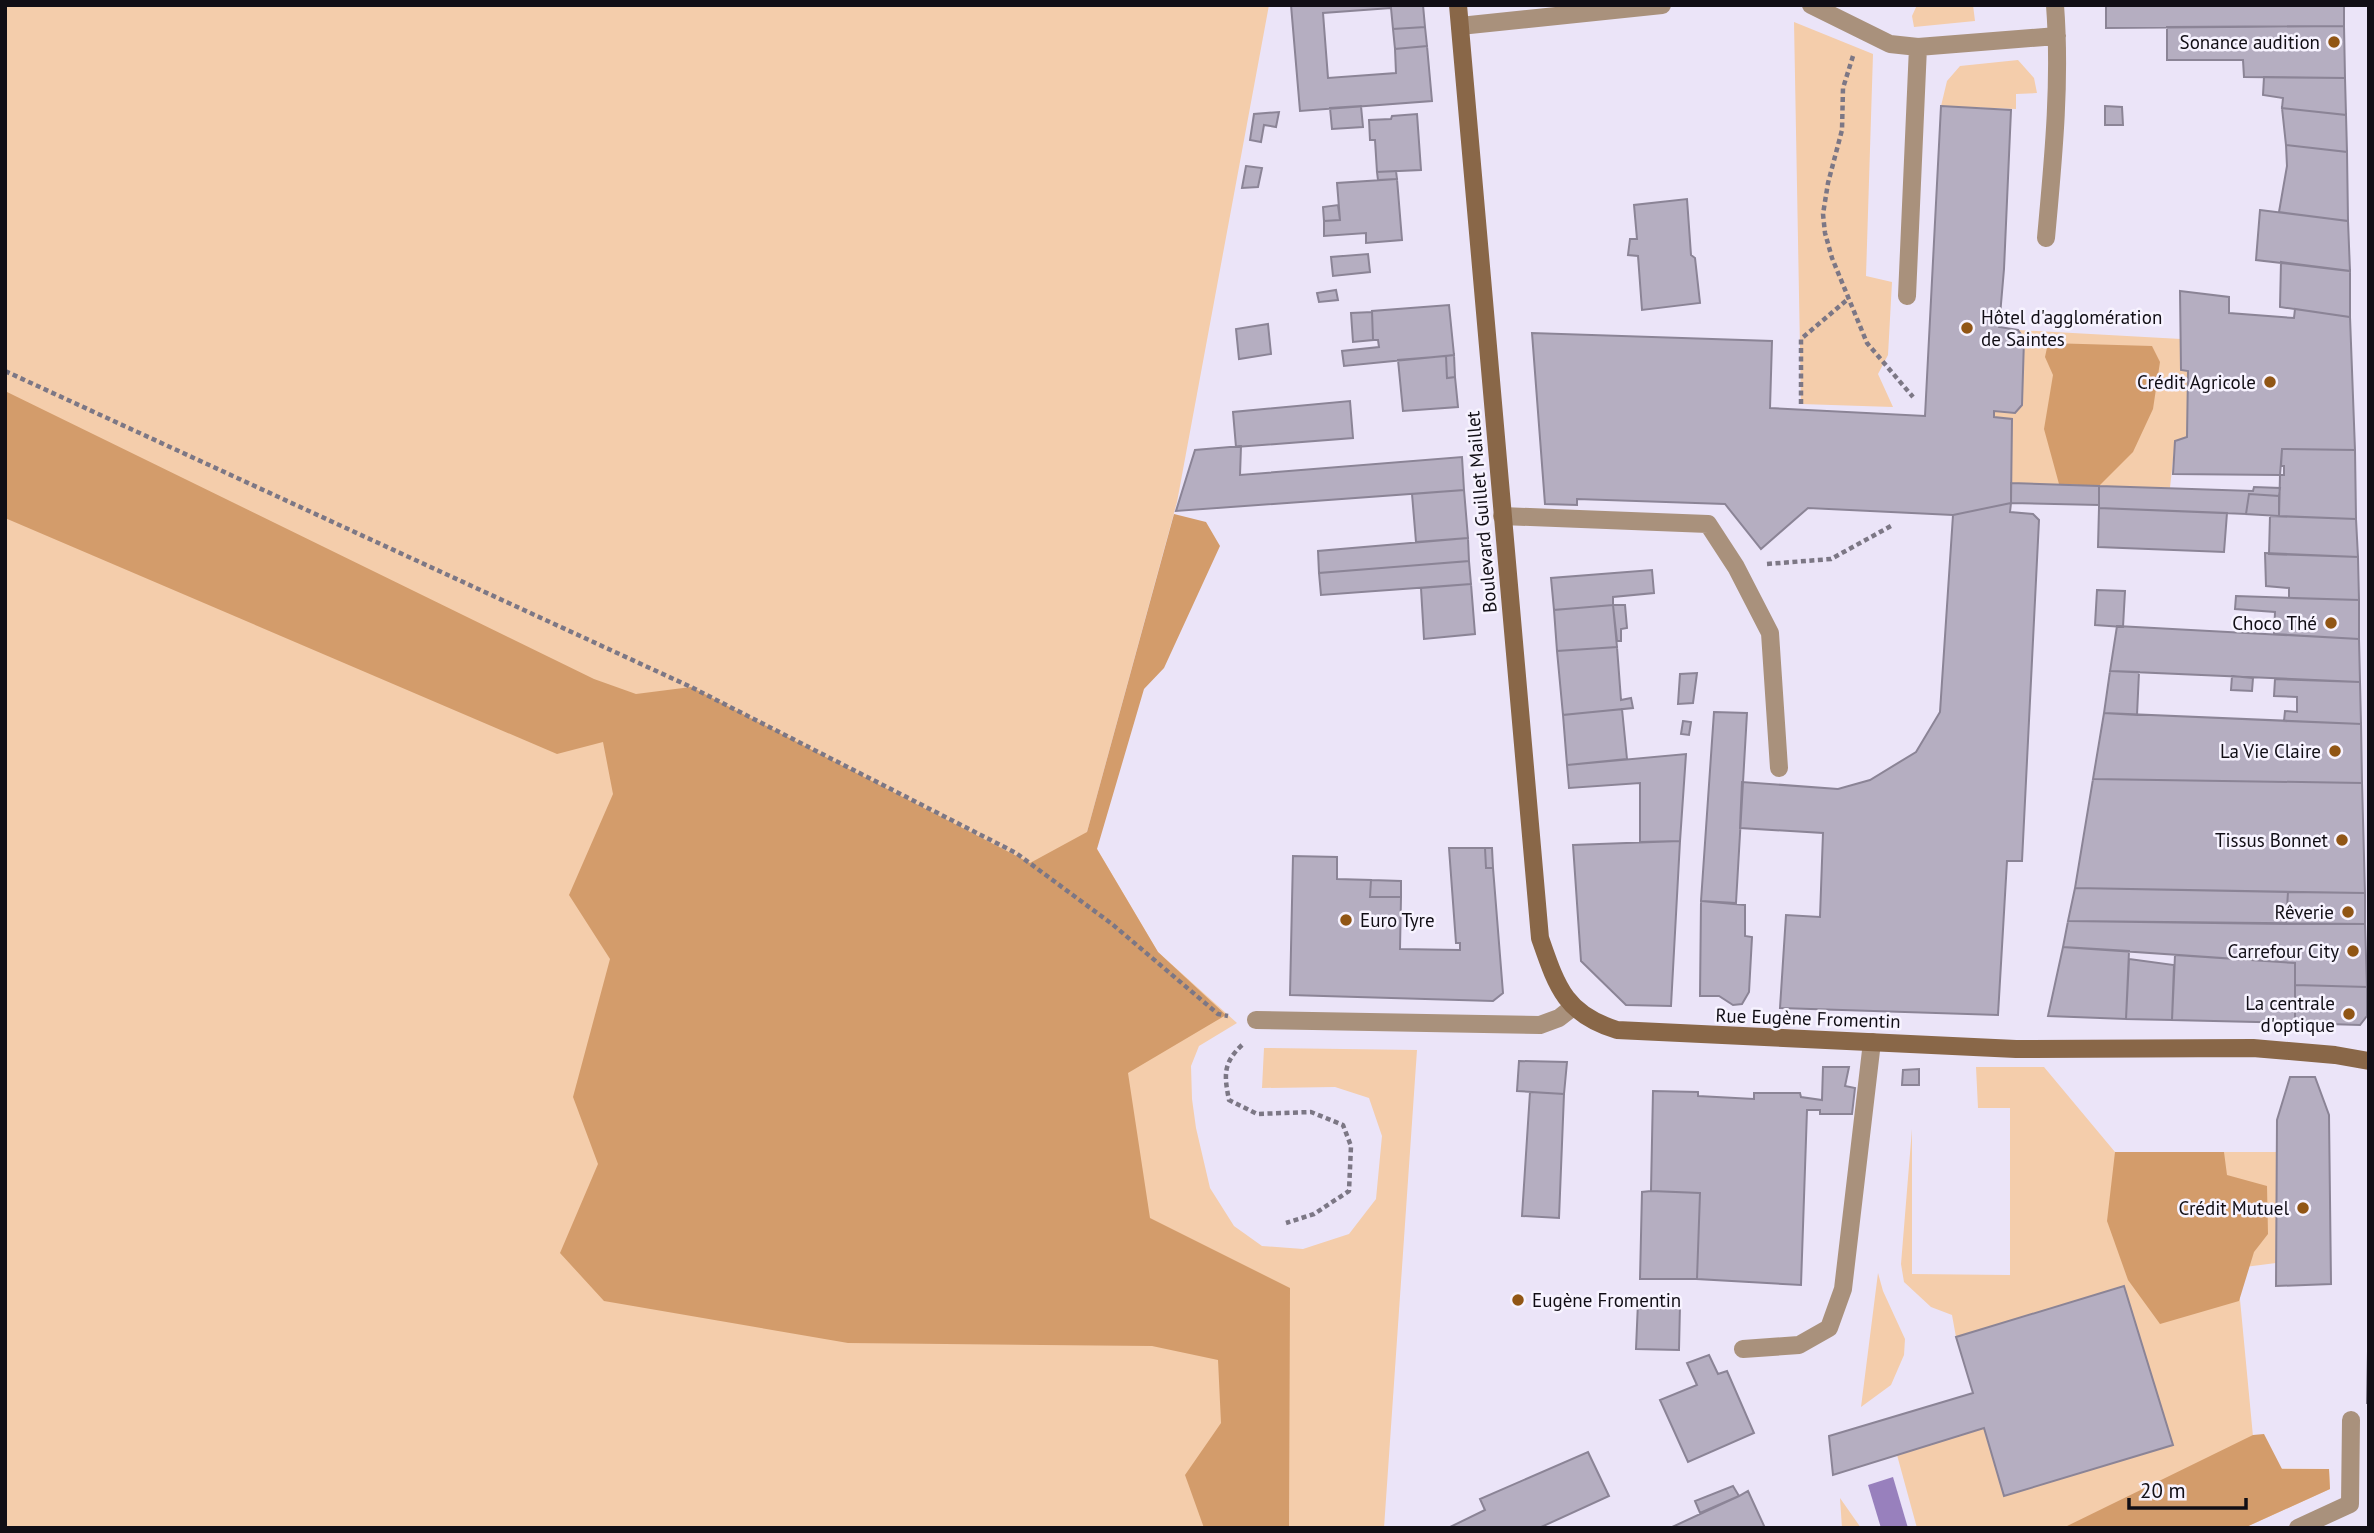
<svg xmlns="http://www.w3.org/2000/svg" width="2374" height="1533" font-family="'PT Sans',sans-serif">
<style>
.green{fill:#f4cdab}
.forest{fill:#d39c6b}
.water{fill:#9880bd}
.building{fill:#b5aec1;stroke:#8b8496;stroke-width:2}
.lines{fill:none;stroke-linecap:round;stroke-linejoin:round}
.path{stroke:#7c7785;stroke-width:4.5;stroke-dasharray:5 3.5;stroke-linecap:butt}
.lane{stroke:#a9917c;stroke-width:18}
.street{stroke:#a9917c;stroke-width:18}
.secondary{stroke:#896748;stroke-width:18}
.poi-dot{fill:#915615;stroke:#f7f3ff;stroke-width:2.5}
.labels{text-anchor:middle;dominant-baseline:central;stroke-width:5;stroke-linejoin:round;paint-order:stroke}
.poi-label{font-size:19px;fill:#110e15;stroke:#f7f3ff;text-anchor:end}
.street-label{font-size:19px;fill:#110e15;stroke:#f7f3ff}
</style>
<rect width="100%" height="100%" fill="#ebe4f8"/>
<path class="green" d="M5,5H1269L1177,502L1087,832L1158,952L1237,1023L1199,1046L1191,1066L1192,1099L1196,1128L1210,1188L1234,1226L1262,1246L1303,1249L1349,1234L1376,1199L1382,1136L1369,1098L1335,1087L1262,1088L1264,1048L1417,1050L1384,1528H5Z
M1917,5H1973L1975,21L1914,27L1912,16Z
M1794,22L1873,54L1866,276L1892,282L1888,355L1878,374L1893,407L1801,404Z
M2018,60L2034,78L2037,93L2016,94V109L1941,106L1947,81L1960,66Z
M2018,330L2181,339V370L2188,371L2187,437L2175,441L2170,488L2011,483L2012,419L1994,417V411L2015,413L2022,405L2024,339Z
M1976,1067H2044L2115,1152H2277L2276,1263L2237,1268L2256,1468L2329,1469L2330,1489L2244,1528H1917L1897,1455L1984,1428L2004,1496L2173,1445L2124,1287L1956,1337L1952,1315L1931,1307L1904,1282L1901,1264L1912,1129V1274L2010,1275V1108H1978Z
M1878,1273L1883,1291L1905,1339L1904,1355L1891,1385L1861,1407Z
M1840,1498L1861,1528H1842Z"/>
<path class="forest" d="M2048,343L2152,346L2160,362L2153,409L2133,452L2099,486L2059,484L2044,429L2053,375L2045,357Z
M5,391L594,679L636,694L691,687L1030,863L1087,832L1174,514L1206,522L1220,546L1164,668L1144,689L1097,849L1158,952L1226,1015L1128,1073L1150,1218L1290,1288L1289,1528H1204L1185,1475L1221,1423L1218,1360L1152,1346L848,1343L604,1301L560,1253L598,1164L573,1097L610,959L569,895L613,794L603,742L557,754L5,518Z
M2115,1152H2224L2227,1175L2267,1186L2268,1234L2254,1252L2239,1301L2160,1324L2128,1280L2107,1221Z
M2264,1434L2282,1469H2329L2330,1489L2244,1528H2063L2253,1435Z"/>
<path class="water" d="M1893,1477L1908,1528H1881L1868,1485Z"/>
<path class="building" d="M1291,5H1423L1425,27L1393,29L1391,8L1323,13L1328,78L1396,73L1395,49L1427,46L1432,101L1300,111Z
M2106,5H2344V26L2106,28Z
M2344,26L2345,78L2244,77L2243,60H2167V27Z
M1425,27L1427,46L1395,49L1393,29Z
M2264,77L2345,78L2346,115L2282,108L2283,98L2263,95Z
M1361,106L1363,127L1332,129L1330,108Z
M1941,106L2011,110L2004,269L1999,327L2018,330L2024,339L2022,405L2015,413L1994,411V417L2012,419L2011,503L1953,515L1808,508L1761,549L1725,504L1577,499V505L1545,504L1532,333L1772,341L1770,408L1925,416Z
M2105,106L2122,107L2123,125H2105Z
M2282,108L2346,115L2347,152L2286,145Z
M1279,112L1276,127L1264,125L1261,142L1250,140L1254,114Z
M1417,114L1421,170L1377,172L1375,140H1370L1369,120L1391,119L1392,116Z
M2286,145L2347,152L2348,221L2279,212L2287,166Z
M1246,166L1262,168L1258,187L1242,188Z
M1396,171L1397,179L1378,180L1377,172Z
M1397,179L1402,240L1366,243V233L1324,236V221L1340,220L1337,183Z
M1687,199L1691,255L1695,258L1700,303L1642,310L1638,256L1628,255L1630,239H1637L1634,205Z
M1338,205L1340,220L1324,221L1323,207Z
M2260,210L2348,221L2350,271L2256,260Z
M1368,254L1370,272L1333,276L1331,257Z
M2281,262L2350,271V317L2280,307Z
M1336,290L1338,300L1319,302L1317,293Z
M2180,291L2229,297V313L2294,318L2295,309L2350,317L2355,450L2282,449L2280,475L2173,474L2175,441L2187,437L2188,371L2181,370Z
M1449,305L1454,355L1344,366L1342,351L1379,347L1378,340H1373L1372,311Z
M1372,312L1373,340L1353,342L1351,313Z
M1268,324L1271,354L1239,359L1236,329Z
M1454,355L1455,377L1447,378L1446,356Z
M1446,356L1447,378L1455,377L1458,407L1403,411L1398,360Z
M1350,401L1353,438L1236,447L1233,412Z
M1241,446L1240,475L1462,457L1464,490L1176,511L1195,450Z
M2282,449L2355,450L2356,519L2279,516L2280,475H2284V466H2281Z
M2011,483L2099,486V505L2011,503Z
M2099,486L2253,491L2254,487L2280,488L2279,496L2249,494L2246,514L2099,508Z
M1464,490L1468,538L1416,542L1412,494Z
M2249,494L2279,496V516L2246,514Z
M2011,503L2010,512L2033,514L2039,520L2022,861H2007L1998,1015L1780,1008L1786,915L1820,917L1823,833L1740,828L1742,782L1838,789L1870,780L1916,752L1940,712L1953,515Z
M2099,508L2227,513L2224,552L2098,547Z
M2270,516L2356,519L2358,557L2269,554Z
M1468,538L1469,561L1319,573L1318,551Z
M2265,553L2358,557L2359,600L2289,598V588L2266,586Z
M1469,561L1471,584L1321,595L1319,573Z
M1652,570L1654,593L1613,597V605L1554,610L1551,578Z
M1471,584L1475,634L1424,639L1421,588Z
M2097,590L2125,591L2123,627L2095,625Z
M2236,596L2359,600V639L2274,634L2275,612L2235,609Z
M1613,605L1617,647L1557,651L1554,610Z
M1613,605H1625L1627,628L1621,629V641H1617Z
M2117,626L2359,639L2360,682L2110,671Z
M1617,647L1621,700L1631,698L1633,708L1563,715L1557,651Z
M2110,671L2139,672L2137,715L2104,713Z
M1697,673L1693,703L1678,704L1680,674Z
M2232,676L2253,678L2252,691L2231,690Z
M2275,679L2360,682L2361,724L2284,721L2285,711L2297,712V697L2274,696Z
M1622,709L1627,759L1567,765L1563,715Z
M1714,712L1747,713L1736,903L1701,901Z
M2104,713L2361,724L2362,783L2093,779Z
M1683,721L1691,722L1689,735L1681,734Z
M1686,754L1680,841L1640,842V783L1569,788L1567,765Z
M2093,779L2362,783L2365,893L2075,888Z
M1680,841L1671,1006L1626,1005L1581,961L1573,845Z
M1449,848H1485L1486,868H1493L1503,993L1493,1001L1290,995L1293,856L1337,857V879L1371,880L1370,897H1401L1400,949L1460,950V943H1456Z
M1485,848H1492L1493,868H1486Z
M1371,880L1401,881V897H1370Z
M2075,888L2288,892L2286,924L2068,921Z
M2288,892L2365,893V924H2286Z
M1701,901L1745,905V936L1752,937L1749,992L1742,1004L1733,1005L1719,996H1700Z
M2068,921L2365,924L2367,987L2295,985V963L2063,947Z
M2063,947L2129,951L2126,1019L2048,1016Z
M2175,955L2295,963V1023L2172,1020Z
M2129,959L2174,965L2172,1020L2126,1019Z
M2295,985L2367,987V1016L2360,1025L2295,1023Z
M1519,1061L1567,1062L1564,1094L1517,1091Z
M1823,1067H1849L1845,1086L1855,1088L1852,1114H1820V1110H1807L1801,1285L1697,1279L1700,1193L1651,1191L1653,1091L1698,1092V1096L1754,1099V1093H1800L1801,1097L1822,1100Z
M1919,1069V1085H1902L1903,1070Z
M2290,1077H2315L2329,1115L2331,1284L2276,1286L2277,1120Z
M1530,1092L1564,1094L1559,1218L1522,1216Z
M1651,1191L1700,1193L1697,1279H1640L1642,1192Z
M2124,1286L2173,1445L2004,1496L1984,1428L1833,1475L1829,1436L1973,1393L1956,1337Z
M1638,1302L1680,1305L1679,1350L1636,1349Z
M2369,1350V1403H2367L2368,1351Z
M1709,1355L1718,1374L1727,1371L1754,1433L1688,1462L1660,1400L1697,1385L1687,1363Z
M1588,1452L1609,1496L1539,1528H1448L1485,1510L1480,1499Z
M1733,1486L1739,1496L1700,1513L1695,1501Z
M1748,1491L1765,1528H1670L1739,1496Z"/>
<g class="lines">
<path class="path" d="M1853,56L1843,88L1842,130L1828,183L1823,214L1825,233L1832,258L1867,343L1913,397
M5,371L691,687L1016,853L1112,924L1218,1014L1228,1016
M1801,404V339L1848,299
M1767,564L1831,559L1891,526
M1242,1045C1223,1063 1224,1075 1229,1100L1257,1114L1311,1112L1343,1125L1351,1146L1349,1191L1314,1214L1286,1223"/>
<path class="lane" d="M1811,5L1890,44L1918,47L2057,36
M1460,26L1662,5
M2046,238C2053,161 2061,83 2055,5
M1907,296L1918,47
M1502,516L1708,524L1736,567L1770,633L1779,768
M1743,1349L1799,1345L1829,1328L1843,1289L1872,1042"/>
<path class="street" d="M1256,1020L1540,1025L1559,1018L1573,1007
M2298,1528L2350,1504L2351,1420"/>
<path class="secondary" d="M1458,5L1540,938C1557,987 1565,1014 1617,1030L2016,1049L2253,1048L2335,1055L2369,1061"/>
</g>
<g class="poi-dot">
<circle cx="2334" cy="42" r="7"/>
<circle cx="1967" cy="328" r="7"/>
<circle cx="2270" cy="382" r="7"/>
<circle cx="2331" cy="623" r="7"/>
<circle cx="2335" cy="751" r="7"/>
<circle cx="2342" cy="840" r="7"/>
<circle cx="2348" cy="912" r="7"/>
<circle cx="1346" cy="920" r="7"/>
<circle cx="2353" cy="951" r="7"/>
<circle cx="2349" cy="1014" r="7"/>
<circle cx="2303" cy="1208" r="7"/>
<circle cx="1518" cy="1300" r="7"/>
</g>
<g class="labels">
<g class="poi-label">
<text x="2320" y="42">Sonance audition</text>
<text x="1981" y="317" text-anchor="start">Hôtel d'agglomération<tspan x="1981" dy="22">de Saintes</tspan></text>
<text x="2256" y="382">Crédit Agricole</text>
<text x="2317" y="623">Choco Thé</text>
<text x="2321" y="751">La Vie Claire</text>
<text x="2328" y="840">Tissus Bonnet</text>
<text x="2334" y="912">Rêverie</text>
<text x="1360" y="920" text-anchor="start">Euro Tyre</text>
<text x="2339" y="951">Carrefour City</text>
<text x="2335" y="1003">La centrale<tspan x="2335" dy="22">d'optique</tspan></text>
<text x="2289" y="1208">Crédit Mutuel</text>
<text x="1532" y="1300" text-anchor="start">Eugène Fromentin</text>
</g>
<g class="street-label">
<text transform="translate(1481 512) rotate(-95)">Boulevard Guillet Maillet</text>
<text transform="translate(1808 1018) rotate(2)">Rue Eugène Fromentin</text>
</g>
</g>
<rect width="2374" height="1533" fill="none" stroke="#110e15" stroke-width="14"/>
<path d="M2129 1498v10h117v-10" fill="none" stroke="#110e15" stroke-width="3.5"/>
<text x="2140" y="1498" font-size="21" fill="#110e15" stroke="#f7f3ff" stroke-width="5" paint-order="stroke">20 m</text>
</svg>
